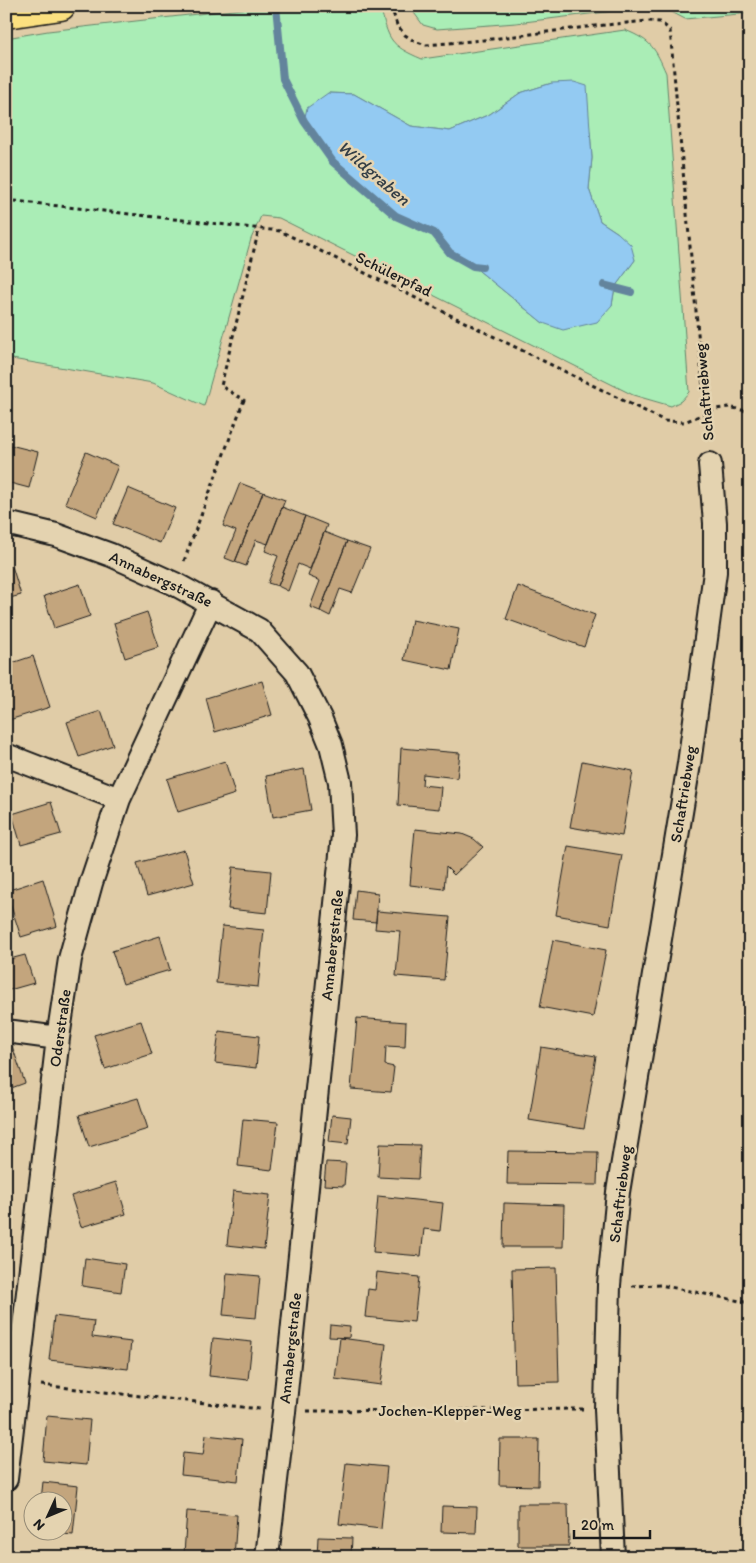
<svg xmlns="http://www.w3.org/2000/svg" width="756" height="1563" font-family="Itim,sans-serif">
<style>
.green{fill:#aaedb6;stroke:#638469;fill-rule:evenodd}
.water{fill:#93caf2;stroke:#63849c}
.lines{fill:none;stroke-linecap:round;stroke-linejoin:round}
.stream{stroke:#63849c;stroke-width:8}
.building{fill:#c3a57d;stroke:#1c1c1c}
.minor-casing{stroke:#1c1c1c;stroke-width:26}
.trunk-casing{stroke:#1c1c1c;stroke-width:31}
.path{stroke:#1c1c1c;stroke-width:3;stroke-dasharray:4 4;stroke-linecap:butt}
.minor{stroke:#e4d3b0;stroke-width:22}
.trunk{stroke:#fbe080;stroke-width:28}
.labels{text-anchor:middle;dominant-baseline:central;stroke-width:5;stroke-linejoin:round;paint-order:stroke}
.street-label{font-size:16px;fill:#1c1c1c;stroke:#e4d3b0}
.water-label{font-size:18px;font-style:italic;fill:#343f47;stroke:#e4d3b0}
</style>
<rect width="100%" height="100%" fill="#e0cca7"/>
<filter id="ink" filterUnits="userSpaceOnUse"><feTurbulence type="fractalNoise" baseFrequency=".02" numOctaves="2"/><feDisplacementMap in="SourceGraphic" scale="10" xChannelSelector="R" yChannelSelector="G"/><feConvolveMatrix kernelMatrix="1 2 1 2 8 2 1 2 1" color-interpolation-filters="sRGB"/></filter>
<g filter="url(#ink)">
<path class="green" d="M268,6H380C389,40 389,45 422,59L625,30C652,41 655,48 666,73L689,392L681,401L671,406L633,395L279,218L261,216L251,239L204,406L153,383L6,358V38L48,31ZM552,83L590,131L592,158L589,189L600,221L618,233L635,260L615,287L612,305L543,323L473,266L450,253L434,233L396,216L333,162L328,93L354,94L411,126L450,131L490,114L520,93Z
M409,6H654L516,23L437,29L423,25Z
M660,6H750V13L685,19Z"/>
<path class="water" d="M574,82L587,86L592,158L589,189L600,221L618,233L631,245L635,260L615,287L612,305L597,322L563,330L543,323L473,266L450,253L434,233L396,216L333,162L304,121L307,108L328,93L354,94L411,126L450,131L490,114L520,93L552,83Z"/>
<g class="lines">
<path class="stream" d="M276,6L283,79L304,121L333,162L396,216L434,233L450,253L473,266L482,267
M604,285L631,292"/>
</g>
<path class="building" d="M6,444L38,452L29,488L6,482Z
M86,452L118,466L97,517L65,503Z
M240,483L263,492L235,562L225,558L236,531L223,526Z
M128,488L175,508L160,543L113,524Z
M263,492L285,500L268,544L256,540L246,566L235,562Z
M282,507L305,516L278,586L268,583L278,556L265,551Z
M305,516L327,525L310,569L298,564L288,591L278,586Z
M324,532L347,541L320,611L310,607L320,581L308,576Z
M347,541L370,549L352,593L340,589L330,616L320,611Z
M12,566L21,595L6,599V568Z
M80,584L90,616L54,628L44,596Z
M518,586L595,615L584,647L506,619Z
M147,612L159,647L125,658L114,623Z
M412,620L459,629L451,670L404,660Z
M33,656L50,707L6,721V665Z
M262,681L272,715L215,732L206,698Z
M101,711L113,745L79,757L67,722Z
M401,748L460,753L457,778L423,774L422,785L441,787L439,809L398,805Z
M225,761L235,794L178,812L167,779Z
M582,761L633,771L622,836L570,827Z
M304,769L311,810L273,817L266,776Z
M51,802L61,834L21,845L12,814Z
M415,829L462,834L474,839L483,847L454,875L446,867L444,889L410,885Z
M568,846L622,855L610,925L556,915Z
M184,850L194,883L147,896L137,863Z
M233,867L271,871L267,913L228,909Z
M43,879L57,926L21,937L6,891Z
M356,890L378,893L376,922L353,920Z
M377,911L450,917L444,980L396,976L400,931L375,929Z
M222,926L264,930L258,987L216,983Z
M160,936L170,970L123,984L112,951Z
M553,940L606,950L593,1017L540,1007Z
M25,955L34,983L6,991V960Z
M357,1018L406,1022L405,1047L386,1046L385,1065L394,1067L391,1092L351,1089Z
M141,1021L152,1054L105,1069L94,1035Z
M219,1031L259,1036L256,1068L215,1063Z
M12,1046L25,1083L6,1090V1049Z
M541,1047L596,1056L584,1129L529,1120Z
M138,1098L148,1129L89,1147L79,1115Z
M332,1115L351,1117L348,1144L329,1142Z
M243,1119L278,1122L272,1170L238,1166Z
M380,1144L420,1145L418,1179L378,1177Z
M508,1151L598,1152L597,1185L507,1184Z
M326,1162L346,1163L344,1186L324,1185Z
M116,1182L126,1214L81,1227L71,1196Z
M233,1191L270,1195L264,1249L227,1245Z
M378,1196L443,1203L440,1231L424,1229L421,1256L373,1252Z
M504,1203L564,1205L563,1247H503Z
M85,1258L125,1264L121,1292L82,1286Z
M556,1268L559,1382L515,1383L512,1269Z
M377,1272L419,1277L414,1322L365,1317L368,1289L375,1290Z
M227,1273L260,1276L256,1318L223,1315Z
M54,1316L94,1321L92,1337L131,1342L128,1369L49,1360Z
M330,1325L350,1327L349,1338L329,1337Z
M213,1338L252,1342L248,1380L209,1376Z
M340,1338L386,1344L381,1385L335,1379Z
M47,1416L90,1420L86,1465L43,1461Z
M206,1435L242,1439L238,1481L181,1475L183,1453L203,1455Z
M500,1439H539L538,1486L499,1485Z
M346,1463L387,1467L381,1529L339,1524Z
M43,1482L78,1486L73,1535L32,1531V1529V1530H62V1500H41Z
M518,1504H568L569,1546H518Z
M442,1506L477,1507L476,1533L441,1532Z
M187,1511L237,1515L234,1557L184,1554Z
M318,1537L352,1538L351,1557H317Z
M33,1552L69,1556V1557H33Z"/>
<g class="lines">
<defs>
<path id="minor" d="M6,523L56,535L111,555L175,584L259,630L297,673L320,718L331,745L340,782L343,835L284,1412L267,1557
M6,755L119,799
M6,1031L58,1038
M6,1479L58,1038L70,959L91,883L119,799L211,602
M613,1557L606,1409L609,1285L618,1192L689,764L715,572V523L710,464"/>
<path id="trunk" d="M6,14L61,6"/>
</defs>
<use href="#minor" class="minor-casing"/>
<use href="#trunk" class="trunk-casing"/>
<path class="path" d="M391,6L397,25L405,35L414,41L426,45L483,40L595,26L648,21L660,22L670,30L708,441
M6,200L280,231L665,421L684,422L716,409L729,407L750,412
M184,561L244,400L221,386L259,229
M632,1286L660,1285L750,1303
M41,1385L260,1409
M307,1411L583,1409"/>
<use href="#minor" class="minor"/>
<use href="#trunk" class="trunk"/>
</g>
</g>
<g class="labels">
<g class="street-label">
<text transform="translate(394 274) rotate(26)">Schülerpfad</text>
<text transform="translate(704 392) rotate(-95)">Schaftriebweg</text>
<text transform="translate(161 579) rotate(25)">Annabergstraße</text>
<text transform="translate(683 794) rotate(-81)">Schaftriebweg</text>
<text transform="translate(332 945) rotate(-84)">Annabergstraße</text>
<text transform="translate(60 1028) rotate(-82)">Oderstraße</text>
<text transform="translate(620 1194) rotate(-83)">Schaftriebweg</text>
<text transform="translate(290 1348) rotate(-84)">Annabergstraße</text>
<text x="450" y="1410">Jochen-Klepper-Weg</text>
</g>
<g class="water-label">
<text transform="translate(374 173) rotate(41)">Wildgraben</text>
</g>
</g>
<rect width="756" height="1563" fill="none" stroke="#e4d3b0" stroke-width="25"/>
<rect x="12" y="12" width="731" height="1538" fill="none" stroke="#1c1c1c" stroke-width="2" filter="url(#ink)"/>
<g transform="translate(48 1516) rotate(226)"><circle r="24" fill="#e4d3b0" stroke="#948a75"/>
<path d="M0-4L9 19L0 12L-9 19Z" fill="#1c1c1c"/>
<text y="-8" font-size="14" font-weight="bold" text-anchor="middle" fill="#1c1c1c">N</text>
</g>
<path d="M574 1530v8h76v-8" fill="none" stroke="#1c1c1c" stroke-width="2.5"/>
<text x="581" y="1530" font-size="15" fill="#1c1c1c" stroke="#e4d3b0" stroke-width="4" paint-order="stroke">20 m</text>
</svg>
